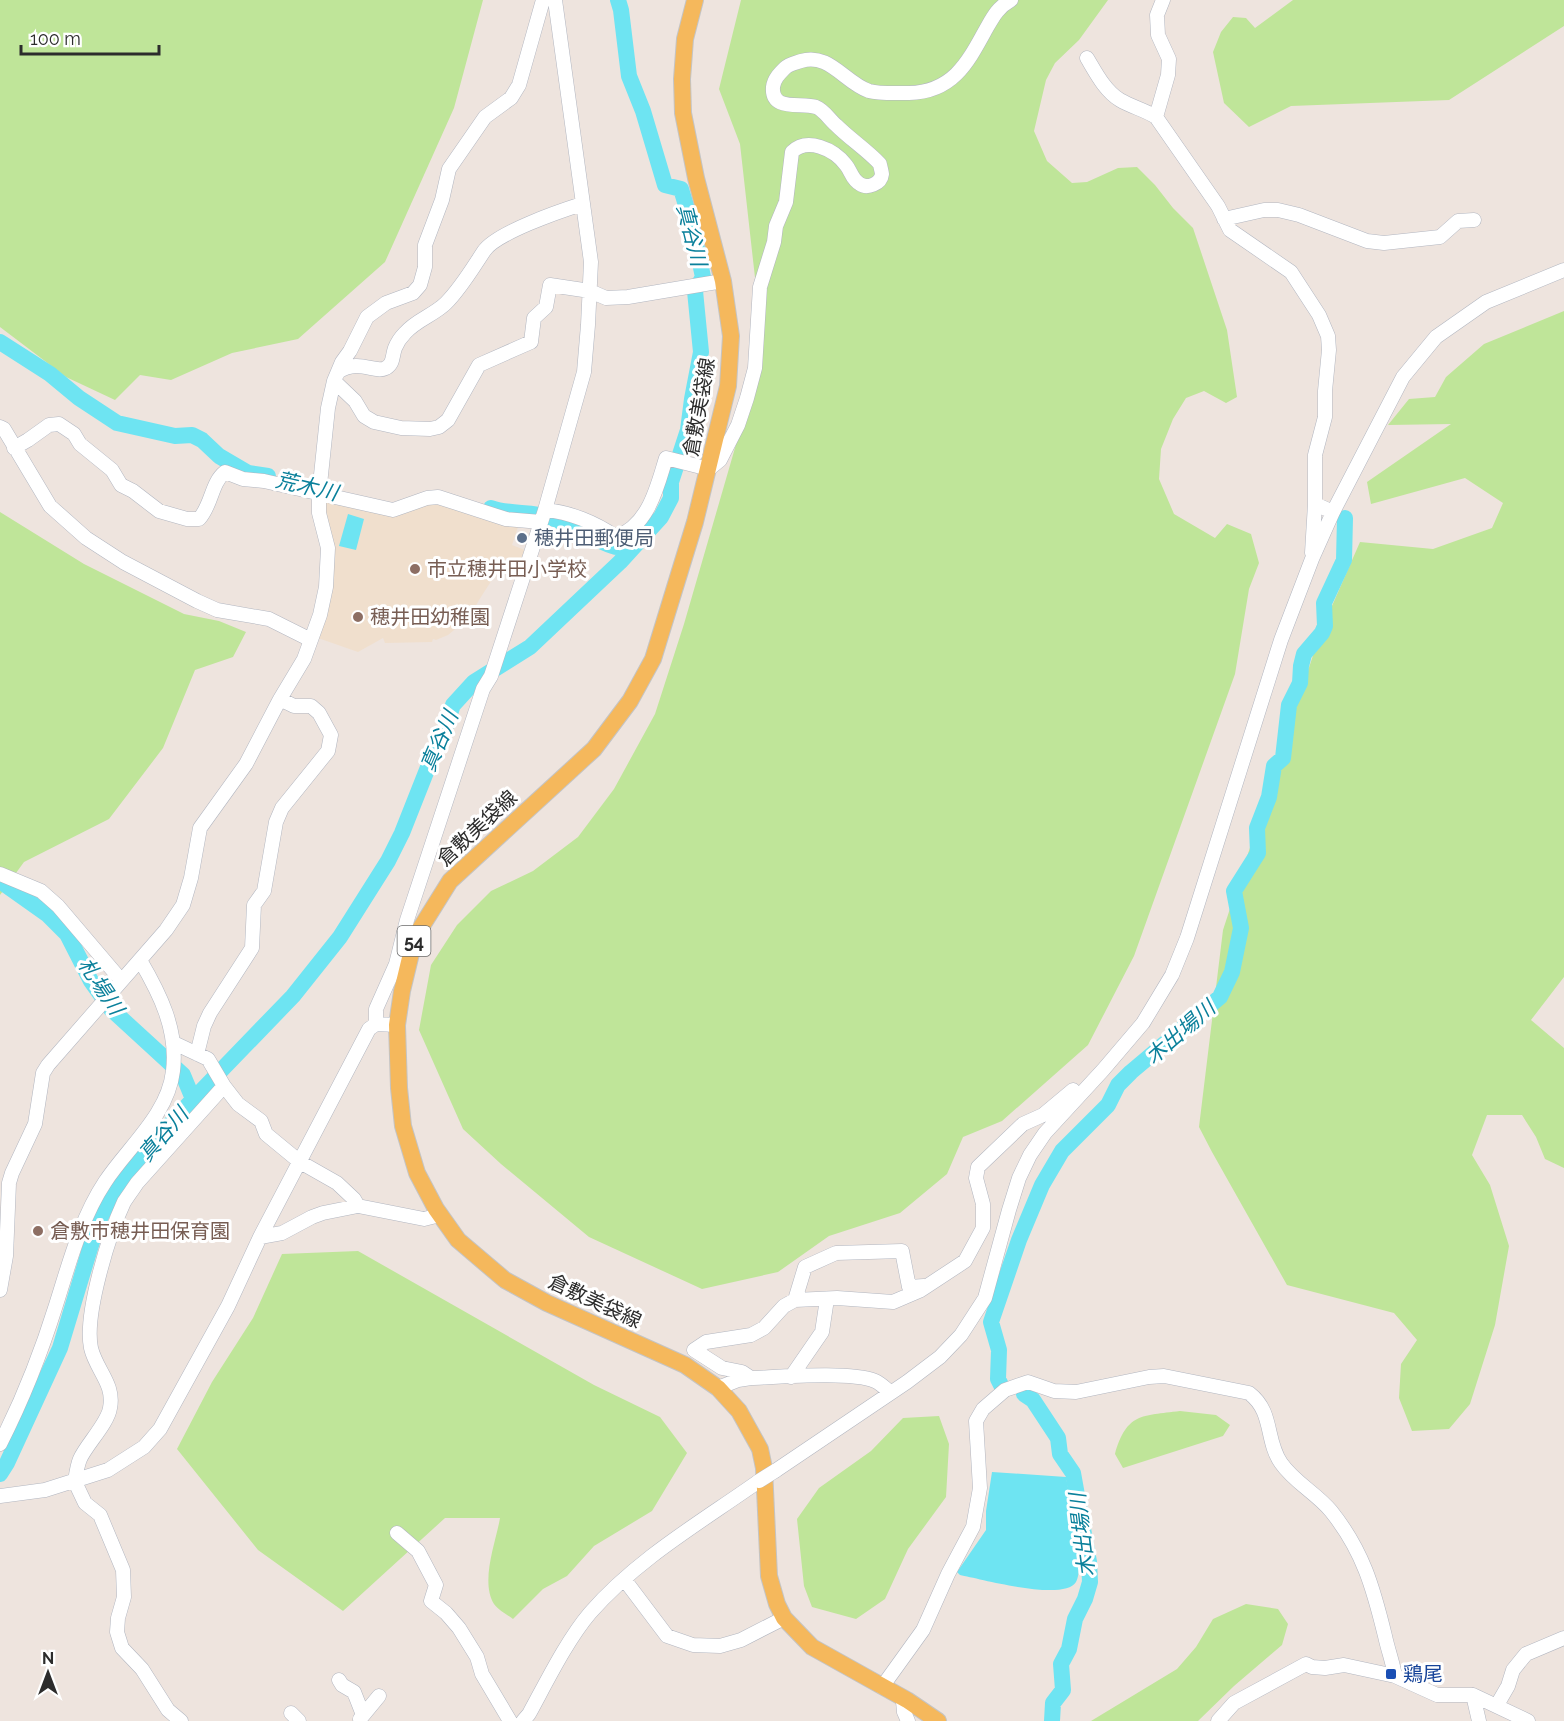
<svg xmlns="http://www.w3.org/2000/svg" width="1564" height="1721" font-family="Raleway,'Noto Sans JP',sans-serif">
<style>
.education{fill:#f0dfcd}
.green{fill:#bfe599}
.water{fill:#6ee4f2}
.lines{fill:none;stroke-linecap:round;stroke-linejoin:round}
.river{stroke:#6ee4f2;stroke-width:16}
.minor-casing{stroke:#b2b6c0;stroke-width:15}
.major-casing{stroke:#c4c4c4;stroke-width:18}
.minor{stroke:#fff;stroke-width:14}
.major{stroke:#f5b85c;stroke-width:16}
.minor-bridge-casing{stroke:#b2b6c0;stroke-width:15;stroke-linecap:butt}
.minor-bridge{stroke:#fff;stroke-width:14}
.service-dot{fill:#5c6f8a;stroke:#fff;stroke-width:2}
.education-dot{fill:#8d6e63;stroke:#fff;stroke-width:2}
.transit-dot{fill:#1a4fb4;stroke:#fff;stroke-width:2}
.labels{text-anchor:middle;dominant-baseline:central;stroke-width:6;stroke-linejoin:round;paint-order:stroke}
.shield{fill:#fff;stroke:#6b6b6b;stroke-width:1.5}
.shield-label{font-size:18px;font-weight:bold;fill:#2c2c2c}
.street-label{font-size:20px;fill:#2c2c2c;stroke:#fff}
.service-label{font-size:20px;fill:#4e5e75;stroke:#fff;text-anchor:start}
.education-label{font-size:20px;fill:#785e54;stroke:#fff;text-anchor:start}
.transit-label{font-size:20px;fill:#164399;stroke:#fff;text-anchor:start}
.water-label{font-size:21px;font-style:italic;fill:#0a809b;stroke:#fff}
</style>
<rect width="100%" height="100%" fill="#eee4de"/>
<path class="education" d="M324,501L368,510L370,512L395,514L431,502L519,524L512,545L525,550L520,561L506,558L479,600L470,617L448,635L436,640L433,639L432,642L385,643L383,638L358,652L318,638L326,523Z"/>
<path class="green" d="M0,0H483L454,108L385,262L298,339L232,353L171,380L140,375L115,400L66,377L0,327Z
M741,0H1108L1079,40L1055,63L1046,80L1034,131L1047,161L1072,183L1087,182L1118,168L1137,167L1155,185L1173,208L1193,228L1227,330L1237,397L1226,403L1204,391L1186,398L1173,419L1161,449L1159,479L1174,514L1215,538L1227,524L1251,534L1259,563L1249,589L1235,674L1134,956L1088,1045L1002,1121L963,1137L947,1174L900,1213L829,1236L778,1272L702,1289L589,1237L501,1164L463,1129L419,1030L431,965L457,925L491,891L533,871L578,837L614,789L655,714L684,624L737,441L762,340L740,144L719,89Z
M1293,0H1564V26L1449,100L1291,106L1249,127L1224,103L1213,52L1221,32L1233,17L1246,18L1255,28Z
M1564,311V977L1531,1020L1564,1048V1168L1545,1159L1536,1137L1522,1115H1487L1472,1155L1490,1185L1509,1246L1495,1325L1470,1404L1449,1429L1412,1431L1399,1398L1401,1364L1417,1340L1394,1313L1287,1285L1212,1152L1199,1127L1223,930L1321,631L1360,542L1433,549L1492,528L1503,503L1465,478L1371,504L1367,482L1451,424L1388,425L1409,399L1435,397L1446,377L1484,344Z
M0,512L84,564L184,614L219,621L246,632L233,657L195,670L163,748L109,819L24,862L0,895Z
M358,1251L594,1385L660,1417L687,1453L652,1511L594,1546L567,1576L543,1589L513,1619C508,1615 498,1610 494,1604C480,1581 496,1542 500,1518H445L343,1611L258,1550L177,1449L212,1382L253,1318L282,1254Z
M1180,1411L1216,1415L1230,1425L1223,1436L1123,1468L1115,1454C1127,1413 1141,1416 1180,1411Z
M939,1416L949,1444L946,1497L908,1549L885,1599L856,1619L812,1607L804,1586L797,1519L819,1488L871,1451L903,1418Z
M1246,1604L1278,1609L1288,1624L1282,1645L1234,1686L1198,1721H1091L1177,1669L1196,1647L1213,1619Z"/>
<path class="water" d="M348,514L364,519L356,550L339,546Z
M992,1472L1066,1477C1070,1500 1086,1563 1076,1582C1064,1602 981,1579 960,1575L957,1572L986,1530V1511Z"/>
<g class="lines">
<path class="river" d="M0,342L50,374L79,398L117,423L175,436L192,435L202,440L219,456L248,473L268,476
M491,508C511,515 532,511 552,518C565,522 608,547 617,547C624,548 633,544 639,541
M0,881L48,915L67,934L91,981L111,1009L183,1075L193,1099
M1002,1387L998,1379L999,1350L991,1322L1019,1240L1042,1185L1062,1151L1108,1105L1118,1085L1131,1072L1220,997L1232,972L1241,928L1234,891L1258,853L1257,828L1269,797L1274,766L1283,758L1289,705L1300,683L1301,666L1304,654L1322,633L1325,626L1324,603L1344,560L1345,518
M1024,1394L1033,1400L1058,1438L1060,1454L1073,1473L1089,1562L1090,1582L1085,1599L1075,1619L1069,1649L1061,1664L1063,1690L1053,1703L1052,1721
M0,1474L7,1463L60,1348L98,1222L109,1201L123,1179L180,1113L293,996L340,937L388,861L402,833L438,742L443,734L453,705L474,682L530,647L620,562L661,517L671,498V482L688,430L692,399L701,352L695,291L703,277L692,225L681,189L665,185L643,111L629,76L621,10L618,0"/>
<defs>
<path id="minor" d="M1087,58C1096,73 1105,91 1120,100C1132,107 1145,110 1156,117L1218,206L1230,230L1291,272L1319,315L1328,336L1329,350L1325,391V417L1315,455V504L1333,512
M1156,117L1168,75L1169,59L1158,35L1157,15L1163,0
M1224,219L1264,210H1278L1299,215L1367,241L1384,243L1440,237L1458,221L1474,220
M338,372C360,358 374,374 386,368C394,363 392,356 395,348C397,343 401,337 405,333C416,320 434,315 446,303C461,288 472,269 484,251C496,233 560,211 582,204
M334,381L355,401L364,416L374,422L401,428L430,429L439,427L448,420L479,365L531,342L534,318L546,307L550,285L590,291L606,298L628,297L723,281
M0,427L4,429L50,506L86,538L123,562L197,601L217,610L269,619L311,640
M14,448L28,440L49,425L59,424L74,434L80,444L112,470L121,485L133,491L159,511L187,519H199C212,505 211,483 225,472L243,479L264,481L393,510L427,498L438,497L506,519L541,522
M545,510C570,512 596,523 616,537C649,525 657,487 666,458L709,469L720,460L738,425L747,398L755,368L760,287L774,242L776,226L786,202L792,152C807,137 834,149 846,165C851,171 852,180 860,184C867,189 881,184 882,174C882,173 880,165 880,164C867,150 850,139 836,125C829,119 824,110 816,107C801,102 771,112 773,87C774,79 779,74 785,68C789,64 795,63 801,61C829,52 845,83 869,91C880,94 897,93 909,93C952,92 967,64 985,31C993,17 997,8 1011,0
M1312,553L1315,504
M0,874L41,891L58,906L121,980
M376,1024V1009L396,964L407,920L483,689L491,676L545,510L584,372L588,325L591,262L555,0
M174,1043L208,1059L224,1086L238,1104L261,1121L266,1134L300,1162L337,1183L354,1199L358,1206
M197,1054L204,1026L210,1013L252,948L254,905L264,891L276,822L282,808L328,751L331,735L319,713L311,706H294L280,699
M260,1237L282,1233L312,1217L323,1213L358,1206L424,1219L440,1215
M0,1290L6,1256L9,1183L12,1173L35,1124L43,1073L48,1065L166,930L183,905L191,878L200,828L246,764L280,699L304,659L320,615L326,587L328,548L319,513V494L328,408L334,381L342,362L350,351L367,317L386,303L413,293L420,285L425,267V245L442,200L449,169L485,117L511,98L519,85L543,0
M795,1300L805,1267L836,1253L902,1251L909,1287L924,1286
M791,1377L822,1332L827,1299
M751,1378L742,1372L722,1368L694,1350L706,1342L751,1335L764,1328L784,1306L795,1300L837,1298L893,1302L921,1290L965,1261L983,1228V1204L976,1178L978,1167L1023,1124L1043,1115L1073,1090
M718,1388L738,1380L751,1378C779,1377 851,1371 875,1381C880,1383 885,1388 890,1392
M0,1444C23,1399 41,1353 56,1305C69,1264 81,1218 105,1182C128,1147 168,1115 173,1071C178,1030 160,994 140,960
M775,1471L907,1382L940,1357L961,1335L985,1298L1009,1210L1019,1178L1030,1155L1045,1133L1103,1070L1143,1023L1172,975L1187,938L1281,640L1312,559L1333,512L1403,377L1436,337L1486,302L1564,270
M0,1496L45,1490L108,1470L144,1447L160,1429L228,1306L260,1237L369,1029L376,1024L397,1025
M397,1533L418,1551L436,1585L431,1601L446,1613L459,1628L477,1657L482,1674L510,1721
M624,1579L667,1636L693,1645L720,1646L741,1640L784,1618
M339,1680L342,1685L354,1692L363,1715
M882,1687L923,1630L948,1574L973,1527L980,1488L976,1421L983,1409L1005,1390L1028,1382L1054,1391L1076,1392L1149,1377L1164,1376L1249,1393C1274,1412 1265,1440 1281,1463C1294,1482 1316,1493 1331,1511C1363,1551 1373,1587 1385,1636C1388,1650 1393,1663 1395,1676
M1473,1695L1479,1721
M907,1700L903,1701L904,1712L908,1721
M1497,1705L1508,1686L1513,1670L1526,1654L1564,1638
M291,1713L299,1721
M360,1719L379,1696
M181,1721L168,1710L142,1669L122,1648L117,1632L118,1618L124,1597L123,1570L100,1515L85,1503L75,1482C76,1475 77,1466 80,1459C86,1445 108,1423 110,1408C115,1384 96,1370 91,1348C84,1315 109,1234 124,1202C128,1196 133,1189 137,1183L224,1086
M523,1721L529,1714C546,1683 567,1640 590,1613C637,1559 701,1522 759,1481
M1218,1721L1234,1703L1306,1664L1312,1667L1325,1668L1344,1665L1395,1676L1437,1695H1473L1528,1721"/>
<path id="major" d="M695,0L685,39L682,79L683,113L696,178L723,281L731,336L728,386L695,522L653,659L630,701L594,749L450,881L415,937L402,991L397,1025L399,1088L403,1126L417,1173L436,1209L458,1240L505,1280L547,1303L685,1365L718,1388L739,1411L760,1449L764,1468L769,1576L777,1604L784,1618L812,1647L907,1700L938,1721"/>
</defs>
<use href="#minor" class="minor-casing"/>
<use href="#major" class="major-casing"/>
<use href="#minor" class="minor"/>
<use href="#major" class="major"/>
<defs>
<path id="minor-bridge" d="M759,1481L775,1471"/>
</defs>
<use href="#minor-bridge" class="minor-bridge-casing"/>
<use href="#minor-bridge" class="minor-bridge"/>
</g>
<circle class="service-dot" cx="522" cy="538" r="6"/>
<g class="education-dot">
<circle cx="415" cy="569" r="6"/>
<circle cx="358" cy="617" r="6"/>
<circle cx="38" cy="1231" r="6"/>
</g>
<rect class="transit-dot" x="1385" y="1668" width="12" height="12" rx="3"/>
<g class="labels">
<rect class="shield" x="397.5" y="926" width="33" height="30" rx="4.5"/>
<g class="shield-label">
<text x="414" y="941">54</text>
</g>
<g class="street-label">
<text transform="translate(699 407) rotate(-80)">倉敷美袋線</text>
<text transform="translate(477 828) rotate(-43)">倉敷美袋線</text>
<text transform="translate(595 1301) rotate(25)">倉敷美袋線</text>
</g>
<g class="service-label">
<text x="534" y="538">穂井田郵便局</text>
</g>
<g class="education-label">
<text x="427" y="569">市立穂井田小学校</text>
<text x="370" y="617">穂井田幼稚園</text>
<text x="50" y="1231">倉敷市穂井田保育園</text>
</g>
<g class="transit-label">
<text x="1403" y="1674">鶏尾</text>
</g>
<g class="water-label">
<text transform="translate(692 235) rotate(76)">真谷川</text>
<text transform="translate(307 486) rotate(13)">荒木川</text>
<text transform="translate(439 741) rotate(-67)">真谷川</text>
<text transform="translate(101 986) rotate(56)">札場川</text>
<text transform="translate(1180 1032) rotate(-41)">木出場川</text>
<text transform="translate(163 1134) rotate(-49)">真谷川</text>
<text transform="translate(1082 1535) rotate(-97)">木出場川</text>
</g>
</g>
<g transform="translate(48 1673)" stroke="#ffffff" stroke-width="4.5" paint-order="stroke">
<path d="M0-4.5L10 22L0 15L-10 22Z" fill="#2c2c2c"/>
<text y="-9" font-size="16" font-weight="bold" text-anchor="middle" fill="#2c2c2c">N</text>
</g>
<path d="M21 45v9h138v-9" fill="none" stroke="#2c2c2c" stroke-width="3"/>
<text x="30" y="45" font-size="18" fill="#2c2c2c" stroke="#ffffff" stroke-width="4.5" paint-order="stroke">100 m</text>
</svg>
